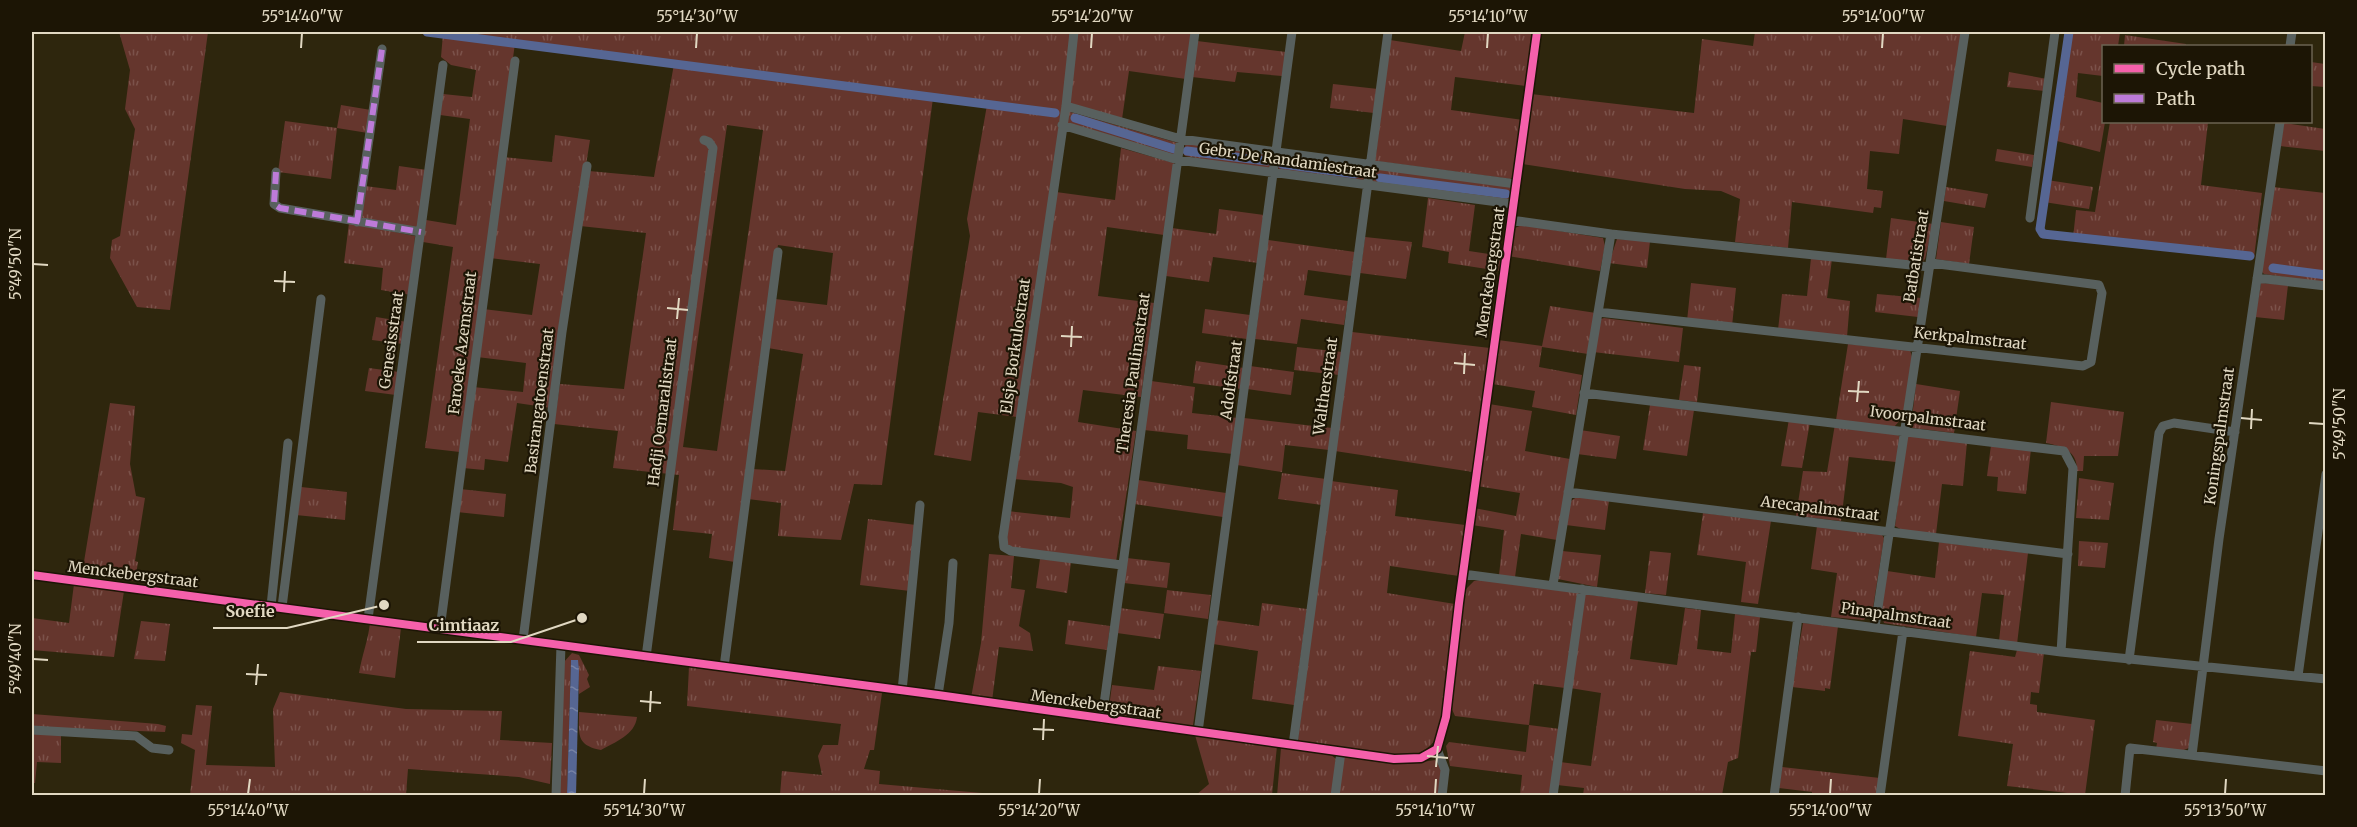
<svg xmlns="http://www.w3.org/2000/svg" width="2357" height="827" font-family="Merriweather,serif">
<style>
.grass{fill:url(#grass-tufts);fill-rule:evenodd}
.water{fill:url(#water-ripples)}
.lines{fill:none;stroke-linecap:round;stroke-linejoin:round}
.canal{stroke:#566693;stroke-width:9}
.minor{stroke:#58605e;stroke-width:9}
.quiet{stroke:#bd7bd9;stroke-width:6;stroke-dasharray:12 6;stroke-linecap:butt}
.cycleway-casing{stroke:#1c1505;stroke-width:11}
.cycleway{stroke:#f560ab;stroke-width:8}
.ticks{fill:none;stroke:#e1d8c2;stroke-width:2}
.labels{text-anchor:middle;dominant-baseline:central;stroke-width:4.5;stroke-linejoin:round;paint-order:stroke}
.street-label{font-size:15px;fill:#e1d8c2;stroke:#1c1505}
.leader{fill:none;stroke:#e1d8c2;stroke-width:2}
.callout-dot{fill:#e1d8c2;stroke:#1c1505;stroke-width:2}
.callout-label{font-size:16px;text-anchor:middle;font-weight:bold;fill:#e1d8c2;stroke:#1c1505;stroke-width:4.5;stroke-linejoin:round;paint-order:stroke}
.neatline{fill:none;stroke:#e1d8c2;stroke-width:2}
.ticks-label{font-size:15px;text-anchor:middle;fill:#e1d8c2}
</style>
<defs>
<pattern id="grass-tufts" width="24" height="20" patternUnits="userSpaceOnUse" patternTransform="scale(1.5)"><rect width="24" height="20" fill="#65362d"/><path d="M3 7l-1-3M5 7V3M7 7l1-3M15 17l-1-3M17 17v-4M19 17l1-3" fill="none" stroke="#7b524a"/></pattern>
<pattern id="water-ripples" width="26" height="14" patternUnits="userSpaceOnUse" patternTransform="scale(1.5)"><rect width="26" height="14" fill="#566693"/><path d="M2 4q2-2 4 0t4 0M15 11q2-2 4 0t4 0" fill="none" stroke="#7682a5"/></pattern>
</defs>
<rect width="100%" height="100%" fill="#2e260d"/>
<path class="grass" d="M119,32H208L170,310L137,307L110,258L112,240L120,236L135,129L125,109L130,70Z
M427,32H1073L1017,417L978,412L971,461L934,455L970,236L967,219L987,105L933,98L882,485L854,484L841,540L778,536L781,503L748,499L752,469L785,471L803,354L768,348L775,299L827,305L833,253L778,245L755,400L735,562L709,558L712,534L673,530L679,475L613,468L618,431L554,424L560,384L624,389L646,233L580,226L589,171L654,177L674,64L515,43L460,452L425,448L453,247L423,242L426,220L456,225L470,119L440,115L443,94L472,97L476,70L451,65L441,57L443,34ZM727,125L763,130L717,451L683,447Z
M1077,32H1192L1186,79L1129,71L1122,119L1069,104Z
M1465,32H1535L1526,86L1455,77L1451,110L1523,120L1514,177L1510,179L1375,161L1390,40L1461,51Z
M1755,32H1813L1836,34V32H1962L1947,126L1903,119L1899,154L1870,151L1867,189L1883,191L1881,208L1874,207L1873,213L1792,202L1788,248L1735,242L1740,199L1721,191L1685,189L1523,164L1531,94L1694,113L1702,39L1753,46Z
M2069,32H2120L2118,46H2104L2103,76L2078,73L2076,97L2103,103L2105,122L2100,152L2053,140Z
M2125,35L2186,44V46H2124Z
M1197,41L1286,52L1282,76L1237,72L1235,82L1192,77Z
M2311,62L2325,64V87L2311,86Z
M2009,72L2047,79L2045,91L2007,87Z
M1333,84L1378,89L1374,113L1330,108Z
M341,105L371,110L368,133L337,128L331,179L278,172L285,121L337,128Z
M1067,111L1178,143L1175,156L1065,123Z
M2110,122H2208L2201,185L2262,193L2254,258L2073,238L2076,210L2095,212Z
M2284,123L2325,129V151L2280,146Z
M555,135L590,140L571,258L551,408L517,403L508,462L485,459L484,470L463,468L473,387L523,392L526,363L477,357L483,309L532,315L540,264L490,258L503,157L552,162Z
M1186,143L1272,155L1270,168L1266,170L1185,156L1183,153Z
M1121,148L1174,163L1164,235L1107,227L1098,296L1154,303L1141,397L1083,390L1078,422L1136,431L1116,562L1021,551L1006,545L1008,511L1070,518L1073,487L1061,483L1013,479L1056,192L1115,200Z
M1997,149L2034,155L2032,167L1995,161Z
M1283,156L1364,168L1367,170L1365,180L1282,171L1278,168L1279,159Z
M399,166L427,170L419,228L364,220L361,216L365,186L396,190Z
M1380,169L1511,187V198L1506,201L1376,184L1373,181L1376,170Z
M2047,180L2093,187L2089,209L2044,202Z
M1946,187L1988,194L1985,208L1944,201Z
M2273,187L2325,193V283L2264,274L2261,271Z
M1428,198L1475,205L1469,251L1502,256L1500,271L1448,263L1449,252L1422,247Z
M1219,209L1264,215L1258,263L1213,257L1209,282L1166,276L1172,228L1216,234Z
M1891,218L1933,224L1925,259L1922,262L1886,259Z
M1941,222L1974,227L1969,264L1936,259Z
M349,223L415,236L411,295L381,290L383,268L344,263Z
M1522,225L1603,238L1605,246L1600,271L1508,256L1515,228Z
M1365,237L1412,242L1406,279L1360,273Z
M1617,239L1650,241L1647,268L1609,263Z
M1268,240L1355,252L1352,276L1308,270L1304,295L1348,301L1344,325L1301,319L1297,344L1255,339Z
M1811,258L1832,259L1827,298L1850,301L1847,337L1778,330L1782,294L1807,296Z
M1691,283L1736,288L1732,326L1687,321Z
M2261,283L2288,285L2284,320L2255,317Z
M1877,294L1921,298L1918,317L1875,312Z
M1550,306L1596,313L1588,354L1542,347L1539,367L1582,375L1576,415L1532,407L1535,391L1492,384L1498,340L1542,346Z
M1205,309L1250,315L1247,339L1202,333Z
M376,317L407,322L403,344L372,340Z
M1604,318L1683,328L1679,362L1593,352L1601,319Z
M1352,332L1490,348L1473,472L1335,451Z
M1848,344L1910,350L1912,357L1903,417L1894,427L1836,420Z
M1297,347L1342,352L1339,375L1294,370Z
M1196,361L1244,368L1241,389L1193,383Z
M1684,365L1701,367L1697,402L1679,400Z
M1250,366L1294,372L1291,395L1247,389Z
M369,368L399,372L396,395L365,391Z
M1151,381L1195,387L1192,413L1238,418L1233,454L1187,449L1188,435L1144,430Z
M1916,384L1960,391L1954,433L1913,428L1911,426Z
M2051,402L2124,412L2118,456H2084L2083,471H2077C2078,451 2062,446 2046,443Z
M110,403L135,406L130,464L136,496L145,498L135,561L138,562L135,581L82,574Z
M1489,404L1532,411L1525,451L1570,459L1557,540L1521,534L1515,577L1499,575L1504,530L1472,525L1474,508L1516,516L1520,493L1477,486Z
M1650,405L1694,410L1687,456L1643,450Z
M1244,418L1332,428L1329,450L1285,445L1282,472L1237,465Z
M1789,419L1810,422L1802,468L1781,466Z
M1835,424L1898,434L1900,439L1896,462L1849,457L1841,521L1796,516L1803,471L1827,472Z
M1580,430L1620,436L1616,459L1577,454Z
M1909,435L1967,442L1963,486L1942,484L1936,534L1902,530L1895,526L1906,440Z
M1991,445L2031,449L2026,494L1997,491L1998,477L1987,476Z
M1282,473L1326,479L1322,505L1278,499Z
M2079,478L2114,483L2109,520L2076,518Z
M1138,480L1226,493L1223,517L1134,504Z
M1331,481L1398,490L1395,516L1465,525L1459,576L1390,566L1387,593L1455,604L1440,730C1433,747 1423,753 1405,757L1301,742L1298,739Z
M301,487L347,492L345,520L296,515Z
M460,489L506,494L504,517L457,512Z
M1578,496L1609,500L1605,530L1566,525L1571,501Z
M1703,513L1771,521L1758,604L1741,602L1746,562L1697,555Z
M868,519L916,525L910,591L860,585Z
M1817,526L1882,535L1884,538L1873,608L1864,620L1831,617L1837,573L1811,569Z
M2079,541L2108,543L2105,568L2078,566Z
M1939,542L2028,553L2017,644L1999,641L2004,595L1982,593L1976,637L1884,623L1881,614L1887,571L1935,578Z
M1562,551L1601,555L1597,587L1558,579Z
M1650,551L1671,553L1666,595L1645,593Z
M989,554L1014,556L1011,588L1025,590L1019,626L1030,633L1033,651L999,647L992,701L971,698L981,643Z
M1127,558L1170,563L1167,588L1124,583Z
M1040,559L1071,562L1067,593L1036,588Z
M1480,580L1579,593L1565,688L1534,684L1529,725L1560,729L1551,795H1520L1522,775L1450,766L1446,746L1449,742L1526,752L1529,725L1455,716L1450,705L1464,591L1474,581Z
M74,584L124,591L114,657L32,650V618L69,623Z
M1167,590L1211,595L1208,619L1164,613Z
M1583,594L1638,601L1630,659L1677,665L1685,608L1701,610L1697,649L1731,653L1735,614L1760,617L1756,652H1751L1738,758L1728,762L1722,795H1583L1584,788L1557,785L1560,762L1591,766L1601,693L1570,688Z
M1262,603L1307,609L1294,705L1252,699L1258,651L1213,644L1216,620L1259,626Z
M1120,608L1164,614L1160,639L1117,633Z
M1068,620L1110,626L1107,650L1065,644Z
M141,621L170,624L165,661L134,659Z
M370,623L401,628L395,678L359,673C362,655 368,641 370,623Z
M1803,623L1838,626L1830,689L1825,688V691L1792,687Z
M2017,650L2044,653L2039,693L2031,692L2030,704L2037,705V712L2095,720L2085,795L2007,786L2013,744L1958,736L1970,651L2015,657Z
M572,653L579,655L589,675L587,679L590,687L579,694L578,660H571L567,795L559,796L564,662Z
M1158,666L1201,671L1193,725L1189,727L1108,715L1112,685L1154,690Z
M689,667L882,693L874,750H870L864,769L880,771L879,784L1005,795H780L782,771L822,775L818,756L823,745H838L841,724L687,706Z
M280,692L406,709L502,711L500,740L552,743L550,784L519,777L408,769L406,795H190L195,750L181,743L182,734L192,735L196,705L212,706L206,765L275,767L273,709Z
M579,712L637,717C635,735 615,742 601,750C576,745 579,735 579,712Z
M32,714L158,724L166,726L165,732L32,727Z
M2156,720L2192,724L2189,748L2181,751L2156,749L2157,743L2153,742Z
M32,733L61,734V763L37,762L35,783H32Z
M1195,735L1277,746L1272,795H1196L1209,784Z
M1281,748L1331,755L1336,759L1333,795L1277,796Z
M1343,756L1410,764L1435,760L1442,771L1440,795L1338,796Z
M1782,767L1880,778L1878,795H1812V792L1779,788Z"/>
<path class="water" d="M571,660H578L579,670L576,796L567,795Z"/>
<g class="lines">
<path class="canal" d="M427,32L1055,113
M2069,32L2040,229L2043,234L2250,256
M1075,118L1174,149
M1187,151L1267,161
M1282,164L1355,174
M1380,178L1506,194
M2273,268L2326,275"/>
<path class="minor" d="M1074,32L1066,106L1003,537L1004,547L1011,551L1122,565
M2290,46L2292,32
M1066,106L1181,139L1516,184
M1062,125L1178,160L1513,204
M276,172L274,204L280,208L421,232
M2030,218L2055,32
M1511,220L1611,234L1930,267
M357,222L382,49
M2257,278L2326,286
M1598,312L2083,366L2091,362L2102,293L2099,285L1931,263
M1584,393L2064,451L2073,468L2061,652
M1568,492L2068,554
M1463,574L2061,652L2326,679
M32,575L938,695L1394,759L1421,758L1437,749L1446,717L1459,603L1537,32
M1553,585L1611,234
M271,606L288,443
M282,607L321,299
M368,619L443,65
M1875,627L1965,32
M440,629L515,61
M523,640L562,332L587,166
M646,657L713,148L709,142L704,140
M2129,660L2159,433L2163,426L2174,423L2235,432
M724,667L778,252
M2298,676L2326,474
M902,691L920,505
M938,695L949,623L953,563
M1102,719L1195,32
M32,730L136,736L152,748L169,750
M1198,732L1292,32
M1293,745L1388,32
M1437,749L1445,770L1442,796
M2192,755L2219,539L2280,122
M556,796L561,645
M1335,796L1341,752
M1553,796L1582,589
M1774,796L1798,617
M1880,796L1903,631
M2125,796L2130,748L2326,771"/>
<path class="quiet" d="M276,172L274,204L280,208L421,232
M357,222L382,49"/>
<defs>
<path id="cycleway" d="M32,575L938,695L1394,759L1421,758L1437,749L1446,717L1459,603L1537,32"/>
</defs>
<use href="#cycleway" class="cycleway-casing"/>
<use href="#cycleway" class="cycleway"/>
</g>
<path class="ticks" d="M301,48L302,33M696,48L697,33M1091,48L1092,33M1487,48L1488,33M1882,48L1883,33M33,264L48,265M274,281L295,282M284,292L285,271M667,308L688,310M677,319L679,298M1061,336L1082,337M1071,347L1072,326M1454,363L1475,365M1464,374L1465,353M1848,391L1869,392M1857,402L1859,381M2241,418L2262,420M2309,423L2324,424M2251,429L2252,409M33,659L48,660M246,674L267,675M256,685L258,664M640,701L661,703M650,712L651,691M1033,729L1054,730M1043,740L1044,719M1427,756L1448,758M1436,767L1438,746M248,794L250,779M644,794L645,779M1039,794L1040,779M1435,794L1436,779M1830,794L1831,779M2225,794L2226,779"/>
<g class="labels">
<g class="street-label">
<text transform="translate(1288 160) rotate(8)">Gebr. De Randamiestraat</text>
<text transform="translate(1916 256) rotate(-81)">Batbatistraat</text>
<text transform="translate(1490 272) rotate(-82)">Menckebergstraat</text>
<text transform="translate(1970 338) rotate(6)">Kerkpalmstraat</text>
<text transform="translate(391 340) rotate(-82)">Genesisstraat</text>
<text transform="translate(462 343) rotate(-83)">Faroeke Azemstraat</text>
<text transform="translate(1015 346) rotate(-82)">Elsje Borkulostraat</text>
<text transform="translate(1133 373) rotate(-82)">Theresia Paulinastraat</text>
<text transform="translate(1231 380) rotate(-82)">Adolfstraat</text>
<text transform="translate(1325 386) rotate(-82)">Waltherstraat</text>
<text transform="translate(539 401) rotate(-83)">Basirangatoenstraat</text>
<text transform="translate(662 412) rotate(-83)">Hadji Oemaralistraat</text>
<text transform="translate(1928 418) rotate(7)">Ivoorpalmstraat</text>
<text transform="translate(2219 436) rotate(-82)">Koningspalmstraat</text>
<text transform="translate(1820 508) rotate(7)">Arecapalmstraat</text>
<text transform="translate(133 574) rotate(7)">Menckebergstraat</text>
<text transform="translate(1896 615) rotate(8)">Pinapalmstraat</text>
<text transform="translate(1096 704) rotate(8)">Menckebergstraat</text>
</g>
</g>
<path class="leader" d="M384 605L287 628H213M582 618L511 642H417"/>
<g class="callout-dot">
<circle cx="384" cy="605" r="6"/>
<circle cx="582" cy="618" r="6"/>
</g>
<g class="callout-label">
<text x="250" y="617">Soefie</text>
<text x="464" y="631">Cimtiaaz</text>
</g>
<rect width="2357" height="827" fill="none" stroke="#1c1505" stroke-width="66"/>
<rect x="2102" y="45" width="210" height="78" fill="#1c1505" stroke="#6b6351" stroke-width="1.5"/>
<rect x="2114" y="64" width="30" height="9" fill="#f560ab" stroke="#6b6351" stroke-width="1.5"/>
<text x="2156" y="75" font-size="18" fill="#e1d8c2">Cycle path</text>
<rect x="2114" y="94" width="30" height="9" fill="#bd7bd9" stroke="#6b6351" stroke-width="1.5"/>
<text x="2156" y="105" font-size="18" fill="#e1d8c2">Path</text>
<rect x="33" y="33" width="2291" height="761" class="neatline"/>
<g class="ticks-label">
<text x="302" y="22">55°14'40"W</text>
<text x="697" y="22">55°14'30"W</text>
<text x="1092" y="22">55°14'20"W</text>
<text x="1488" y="22">55°14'10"W</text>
<text x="1883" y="22">55°14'00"W</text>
<text transform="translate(16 264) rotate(-90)" y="5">5°49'50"N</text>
<text transform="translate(2340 424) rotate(-90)" y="5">5°49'50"N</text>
<text transform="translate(16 659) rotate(-90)" y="5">5°49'40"N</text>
<text x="248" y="816">55°14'40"W</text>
<text x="644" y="816">55°14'30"W</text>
<text x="1039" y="816">55°14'20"W</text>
<text x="1435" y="816">55°14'10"W</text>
<text x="1830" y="816">55°14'00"W</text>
<text x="2225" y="816">55°13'50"W</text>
</g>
</svg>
